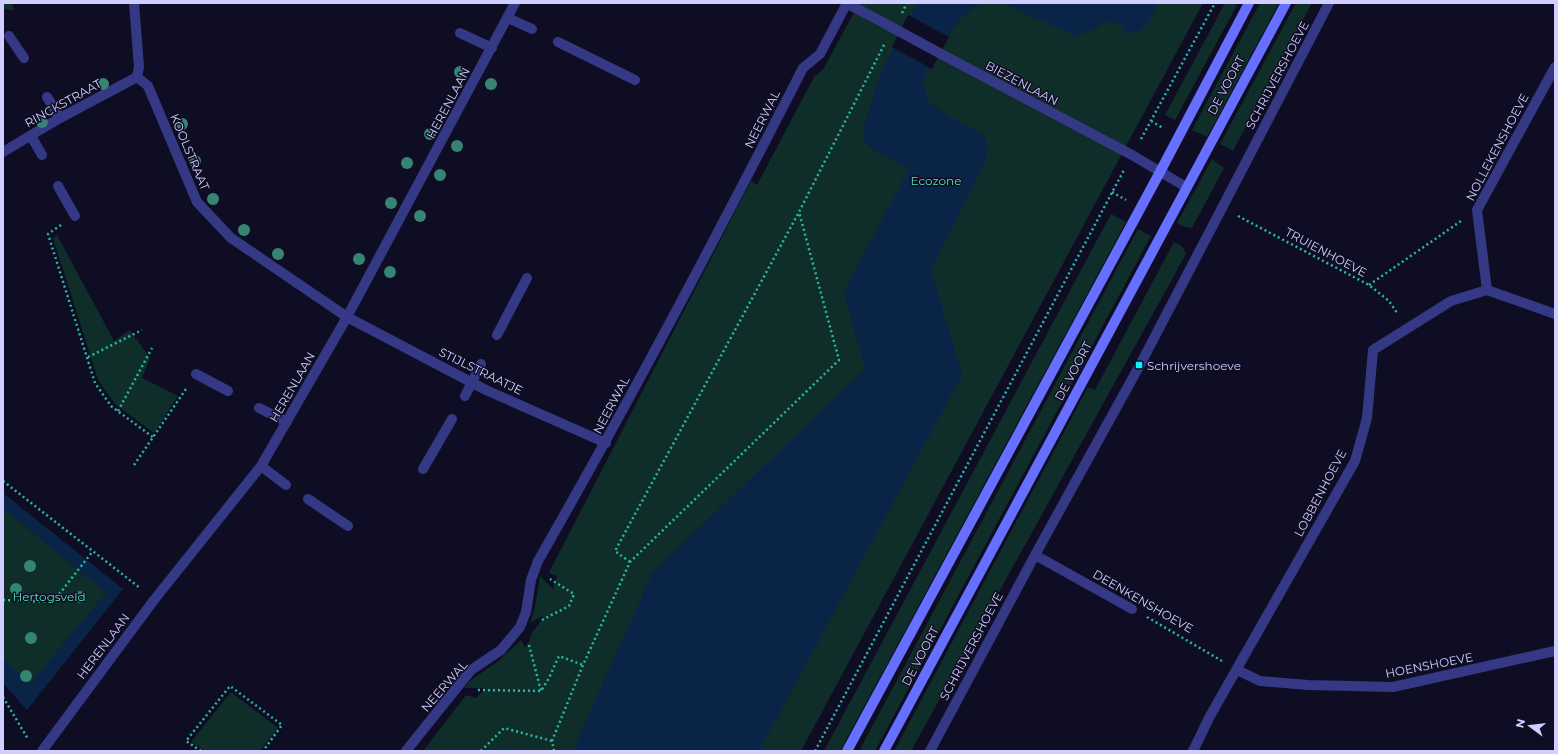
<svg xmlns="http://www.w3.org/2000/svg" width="1558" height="754" font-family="Montserrat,sans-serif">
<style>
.green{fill:#0f2e2a}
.water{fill:#092446}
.pier{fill:#0f0d23}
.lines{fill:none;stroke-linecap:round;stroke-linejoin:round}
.path{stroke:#28baa5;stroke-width:2.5;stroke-dasharray:2 3;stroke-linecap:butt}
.lane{stroke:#353985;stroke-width:10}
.street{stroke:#353985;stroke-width:10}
.secondary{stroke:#666fff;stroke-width:10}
.street-bridge{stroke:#353985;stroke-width:10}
.tree{fill:#368473}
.poi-dot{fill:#00f6fa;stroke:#0f0d23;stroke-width:1.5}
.labels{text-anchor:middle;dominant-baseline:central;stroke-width:3;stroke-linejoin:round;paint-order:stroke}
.street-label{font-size:12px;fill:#d0cfff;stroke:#0f0d23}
.park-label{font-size:12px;fill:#55e5b5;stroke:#0f0d23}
.poi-label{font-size:12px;fill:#d0cfff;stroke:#0f0d23;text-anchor:start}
</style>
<rect width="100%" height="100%" fill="#0f0d23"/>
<path class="green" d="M3,3H12L14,10L3,9Z
M859,3H1203L801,751H423L466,695L476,698L486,688H464L471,680L497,662L521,640L525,647C530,642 529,639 532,633C536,627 540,624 543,616L530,623L535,607L540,576L553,589L557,576L549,573L556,559L751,181L757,185L814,77L824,68Z
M1225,3H1238L1175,120L1165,115Z
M1260,3H1279L1207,137L1192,130Z
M1296,3H1312L1233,151L1220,144Z
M1212,159L1224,168L1192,228L1185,227L1177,223Z
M1111,214L1126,222L840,751H824Z
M1138,229L1151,236L875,751H859Z
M57,235L114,341L130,330L150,358L142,378L178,396L154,433L115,404L98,380L53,238Z
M1174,242L1182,246L1186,254L911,751H894L1088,387L1095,390Z
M3,499L114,589L28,697L3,667Z
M231,692L278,728L260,751H205L191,742Z"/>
<path class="water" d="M917,3H986C960,10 948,36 935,58C932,65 926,73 924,80C923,88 927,97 930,104L984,136L988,147L986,161L931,270L962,375L759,751H577L576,743L653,572L865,369L844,292L909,169L871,148L864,140L863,129L880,74Z
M993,3H1159L1146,26L1135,33L1125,32L1119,23L1103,22L1095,29L1076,36L1004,4Z
M3,493L123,589L27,710L3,683V658L30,684L106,593L3,508Z"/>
<path class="pier" d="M908,15L949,37L932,69L892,47Z"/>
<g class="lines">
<path class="path" d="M902,13L907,3
M1151,121L1163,128
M1141,139L1215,3
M1112,192L1126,200
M1238,216L1369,285L1389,301L1397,313
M61,225L48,234L95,383L111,406L154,438
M1369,285L1461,221
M88,357L142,330
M118,411L152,348
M134,465L186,389
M3,481L140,588
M630,562L615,551L799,212
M3,600L53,602L93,551
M1147,617L1222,661
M542,620L569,606L574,594L550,579
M529,645L541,691
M478,690L541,691L549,678L559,656L583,665
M3,697L28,739
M201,751L186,741L230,686L282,725L263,751
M481,751L504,728L552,741
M554,751L552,741L583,665L630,562L839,360L799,212L885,43
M815,751L1124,170"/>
<path class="lane" d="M508,18L532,29
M460,33L492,48
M9,36L24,58
M558,42L635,80
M47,97L60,118
M31,136L42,155
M58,186L75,216
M497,335L527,278
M196,374L228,391
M465,396L481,364
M259,408L287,422
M261,466L286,485
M423,469L452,419
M308,499L348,526"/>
<path class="street" d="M134,3L139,67L137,77
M846,3L884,23
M941,54L1132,155L1186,187
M137,77L148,86L197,202L231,238L347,317L486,390L606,443
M3,152L60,118L137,77
M1487,290L1477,210L1555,67
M1487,290L1555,314
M1035,555L1132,609
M1237,670L1260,681L1308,685L1393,687L1555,651
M42,751L154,600L261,466L347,317L515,3
M406,751L471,670L501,650L520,627L526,612L531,580L538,561C631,399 718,234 803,68L820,54L847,3
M930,751L1035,555L1141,363L1329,3
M1193,751L1210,716L1355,461L1367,418L1373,350L1451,301L1487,290"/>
<path class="secondary" d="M847,751L1160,172L1249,3
M884,751L1286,3"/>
<path class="street-bridge" d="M884,23L941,54"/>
</g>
<g class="tree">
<circle cx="460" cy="72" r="6"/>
<circle cx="103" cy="84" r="6"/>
<circle cx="491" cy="84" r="6"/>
<circle cx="42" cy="122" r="6"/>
<circle cx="182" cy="124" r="6"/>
<circle cx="430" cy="134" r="6"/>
<circle cx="457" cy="146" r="6"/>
<circle cx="195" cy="161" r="6"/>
<circle cx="407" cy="163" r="6"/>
<circle cx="440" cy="175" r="6"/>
<circle cx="213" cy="199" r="6"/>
<circle cx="391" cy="203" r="6"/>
<circle cx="420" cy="216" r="6"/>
<circle cx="244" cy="230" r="6"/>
<circle cx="278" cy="254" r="6"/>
<circle cx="359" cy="259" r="6"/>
<circle cx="390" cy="272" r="6"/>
<circle cx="30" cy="566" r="6"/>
<circle cx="16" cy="589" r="6"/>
<circle cx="80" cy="597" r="6"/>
<circle cx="31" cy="638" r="6"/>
<circle cx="26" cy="676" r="6"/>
</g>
<rect class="poi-dot" x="1135" y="361" width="8" height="8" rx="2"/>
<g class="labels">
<g class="street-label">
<text transform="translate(1277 75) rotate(-62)">SCHRIJVERSHOEVE</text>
<text transform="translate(1022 83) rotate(28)">BIEZENLAAN</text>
<text transform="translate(1226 85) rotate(-62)">DE VOORT</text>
<text transform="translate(63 103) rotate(-29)">RINCKSTRAAT</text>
<text transform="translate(448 103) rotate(-62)">HERENLAAN</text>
<text transform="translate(762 119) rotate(-63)">NEERWAL</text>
<text transform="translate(1497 147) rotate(-62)">NOLLEKENSHOEVE</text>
<text transform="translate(190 152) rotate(67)">KOOLSTRAAT</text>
<text transform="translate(1326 252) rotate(28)">TRUIENHOEVE</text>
<text transform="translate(481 371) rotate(26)">STIJLSTRAATJE</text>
<text transform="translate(1073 371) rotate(-62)">DE VOORT</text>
<text transform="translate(292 387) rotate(-60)">HERENLAAN</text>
<text transform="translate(611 405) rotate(-62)">NEERWAL</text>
<text transform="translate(1320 493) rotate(-62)">LOBBENHOEVE</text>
<text transform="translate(1143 601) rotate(30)">DEENKENSHOEVE</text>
<text transform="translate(103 646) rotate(-53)">HERENLAAN</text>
<text transform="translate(971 646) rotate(-62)">SCHRIJVERSHOEVE</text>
<text transform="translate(920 656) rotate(-62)">DE VOORT</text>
<text transform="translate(1429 665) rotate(-11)">HOENSHOEVE</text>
<text transform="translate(444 686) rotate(-49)">NEERWAL</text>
</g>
<g class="park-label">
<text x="936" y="180">Ecozone</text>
<text x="49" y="596">Hertogsveld</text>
</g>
<g class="poi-label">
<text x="1147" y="365">Schrijvershoeve</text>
</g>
</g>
<rect width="1558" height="754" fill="none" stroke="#d0cfff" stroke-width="8"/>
<g transform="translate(1530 726) rotate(285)" stroke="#0f0d23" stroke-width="3" paint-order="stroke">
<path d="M0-3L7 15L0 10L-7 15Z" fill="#d0cfff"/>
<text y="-6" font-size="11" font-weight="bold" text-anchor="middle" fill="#d0cfff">N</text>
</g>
</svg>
